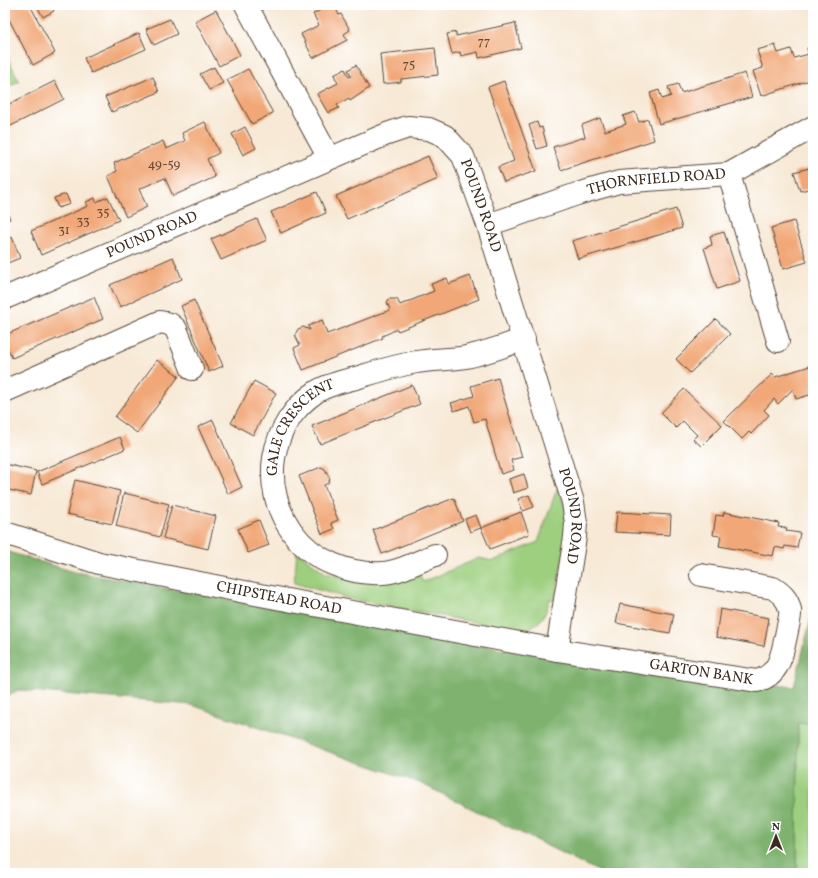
<svg xmlns="http://www.w3.org/2000/svg" width="818" height="878" font-family="Vollkorn,serif">
<style>
.green{fill:#9dcf7f;stroke:#6c7c4e}
.forest{fill:#7eb26e;stroke:#5c6e46}
.building{fill:#f1a777}
.lines{fill:none;stroke-linecap:round;stroke-linejoin:round}
.minor-casing{stroke:#574739;stroke-width:24}
.minor{stroke:#fff;stroke-width:22}
.labels{text-anchor:middle;dominant-baseline:central;stroke-width:4;stroke-linejoin:round;paint-order:stroke}
.number-label{font-size:13px;fill:#684934}
.street-label{font-size:15px;fill:#3b2a1e;stroke:#fff}
</style>
<rect width="100%" height="100%" fill="#fff"/>
<filter id="ink" filterUnits="userSpaceOnUse"><feTurbulence type="fractalNoise" baseFrequency=".025" numOctaves="2"/><feDisplacementMap in="SourceGraphic" scale="8" xChannelSelector="R" yChannelSelector="G"/><feConvolveMatrix kernelMatrix="1 2 1 2 8 2 1 2 1" color-interpolation-filters="sRGB"/></filter>
<filter id="wash" filterUnits="userSpaceOnUse"><feTurbulence type="fractalNoise" baseFrequency=".012" numOctaves="4" result="noise"/><feDisplacementMap in="SourceGraphic" scale="16" xChannelSelector="R" yChannelSelector="G"/><feGaussianBlur stdDeviation="0.9" result="paint"/><feColorMatrix in="noise" values="0 0 0 0 0 0 0 0 0 0 0 0 0 0 0 0 0 1.4 0 .05"/><feComposite in="paint" operator="in"/></filter>
<g filter="url(#wash)">
<rect width="100%" height="100%" fill="#f7e9d5"/>
<path class="green" d="M5,53L19,81L5,88Z
M558,486L567,514V533L555,600L550,599C544,619 541,624 521,631L351,599L294,583L297,552L326,573L358,581L418,572L423,582L479,558L493,561L538,542Z
M798,723L813,725V873H797Z"/>
<path class="forest" d="M5,551L75,572L555,658L794,687L813,609V725L798,723L797,873H602L420,783L192,705L18,690L5,698Z"/>
<g id="blocks">
<path class="building" d="M5,5H30L55,53L33,65L5,12Z
M51,5L54,11L43,17L37,6Z
M330,5H334L339,15L341,14L350,30L344,34L347,40L313,58L301,34L319,25L313,14Z
M216,10L240,55L219,66L195,21Z
M170,19L177,34L154,45L146,29Z
M515,23L521,48L479,58L478,52L461,56L460,52L452,54L447,34L456,32V36Z
M139,33L146,49L91,73L84,58Z
M775,45L778,53L791,49L794,58L809,54L807,48L813,46V79L761,96L753,71L763,68L757,50Z
M435,48L438,75L401,79V82L383,84L380,54Z
M356,65L369,88L350,101L349,98L337,105L339,108L328,113L317,94L338,83L334,75L345,69L349,77L351,76L348,70Z
M214,67L223,83L209,90L200,74Z
M248,69L273,113L252,124L227,80Z
M745,73L752,97L659,124L650,93L659,90L662,99L671,96L668,87L678,84L681,93Z
M153,77L159,92L112,112L105,97Z
M55,81L64,99L5,129V106Z
M504,81L536,171L504,182L498,167L514,161L488,87Z
M635,112L639,122L648,119L654,140L561,170L553,147L585,137L582,125L600,118L605,131L626,124L623,116Z
M205,122L219,153L207,159L215,177L173,196L165,178L139,189L147,207L126,217L108,176L117,171L114,163L163,141L166,149L185,141L182,133Z
M537,122L539,128L542,127L547,146L537,149L529,125Z
M245,127L256,148L243,155L232,134Z
M428,156L438,179L347,219L336,196Z
M813,167V188L800,191L794,172Z
M317,192L326,213L281,233L271,212Z
M66,194L70,204L58,208L54,198Z
M108,197L119,220L41,255L31,231L88,206L86,202L95,198L96,202Z
M5,206L10,219L5,221Z
M676,209L682,228L578,259L572,241Z
M257,219L267,240L221,260L211,239Z
M794,221L807,262L783,269L771,228Z
M724,232L740,281L717,289L704,248L712,245L710,236Z
M12,237L20,258L5,264V240Z
M173,257L182,279L120,307L110,285Z
M470,276L479,299L398,331L397,329L389,333L382,336L383,338L303,370L294,348L300,345L295,335L298,329L303,327L310,330L308,326L322,320L327,334L390,310L387,302L389,299H397L400,305L434,291L431,284L447,278L449,284Z
M94,297L103,319L12,358L5,341V335Z
M194,300L223,366L209,372L181,306Z
M716,319L730,334L690,373L676,359Z
M157,360L179,376L137,433L115,417Z
M813,365V394L796,399L793,389L778,404L774,399L764,410L769,415L751,434L749,432L742,439L724,421L772,374L775,377Z
M498,378L522,457L511,460L514,470L501,474L485,419L474,422L469,406L454,411L451,403L474,396L471,386Z
M254,381L276,393L253,435L231,423Z
M412,385L420,404L320,444L312,426Z
M684,389L722,425L701,446L693,439L697,435L683,421L676,428L661,413Z
M213,420L242,487L228,494L198,427Z
M120,437L125,449L42,484L37,472Z
M5,464L36,471L31,495L5,489Z
M321,467L325,469L330,479L328,483L324,485L338,520L331,523L334,529L322,534L299,476Z
M524,474L528,488L513,493L509,479Z
M75,480L120,491L112,524L67,514Z
M124,493L169,504L160,537L116,526Z
M529,495L534,507L523,511L518,499Z
M454,498L463,521L382,554L373,530Z
M172,505L216,516L208,549L163,538Z
M521,512L529,534L490,549L481,528Z
M617,512L671,515L670,535L615,532Z
M724,512L779,523L778,527L787,528L786,531L800,533L797,548L785,546L784,549L775,547L773,556L719,546L721,536L713,535L716,515L723,516Z
M476,515L481,528L470,532L465,519Z
M259,520L269,545L248,553L238,529Z
M620,604L674,614L670,633L616,623Z
M720,609L769,618L764,646L716,637Z"/>
</g>
</g>
<g filter="url(#ink)">
<use href="#blocks" fill-opacity="0" stroke="#574739" stroke-width="1"/>
<g class="lines">
<defs>
<g id="minor">
<path d="M246,5L329,158"/>
<path d="M729,174L813,127"/>
<path id="s1" d="M488,225L577,194L619,182L729,174L778,341"/>
<path id="s2" d="M5,298L387,134L408,127L429,129L445,136L463,156L488,225L573,502L576,523L575,537L557,650"/>
<path d="M5,391L160,322L170,324L176,329L192,369"/>
<path id="s3" d="M5,533L99,563L255,594L557,650L757,681C781,674 782,653 787,631C788,625 791,616 790,610C788,599 782,594 773,588L701,575"/>
<path id="s4" d="M435,555C419,561 400,572 383,573C350,575 313,561 293,533C259,487 269,424 316,392C327,385 343,381 356,378C376,372 397,365 417,362C433,359 450,360 466,357C485,353 505,346 524,339"/>
</g>
</defs>
<use href="#minor" class="minor-casing"/>
<use href="#minor" class="minor"/>
</g>
</g>
<g class="labels">
<g class="number-label">
<text x="484" y="42">77</text>
<text x="409" y="65">75</text>
<text x="164" y="165">49-59</text>
<text x="103" y="213">35</text>
<text x="83" y="222">33</text>
<text x="64" y="231">31</text>
</g>
<g class="street-label">
<text stroke="none"><textPath href="#s1" startOffset="175">THORNFIELD ROAD</textPath></text>
<text stroke="none"><textPath href="#s2" startOffset="556">POUND ROAD</textPath></text>
<text stroke="none"><textPath href="#s2" startOffset="160">POUND ROAD</textPath></text>
<text stroke="none"><textPath href="#s4" startOffset="278">GALE CRESCENT</textPath></text>
<text stroke="none"><textPath href="#s2" startOffset="880">POUND ROAD</textPath></text>
<text stroke="none"><textPath href="#s3" startOffset="282">CHIPSTEAD ROAD</textPath></text>
<text stroke="none"><textPath href="#s3" startOffset="711">GARTON BANK</textPath></text>
</g>
</g>
<rect width="818" height="878" fill="none" stroke="#fff" stroke-width="20"/>
<g transform="translate(776 836)" stroke="#ffffff" stroke-width="3" paint-order="stroke">
<path d="M0-3L7 15L0 10L-7 15Z" fill="#3b2a1e"/>
<text y="-6" font-size="11" font-weight="bold" text-anchor="middle" fill="#3b2a1e">N</text>
</g>
</svg>
